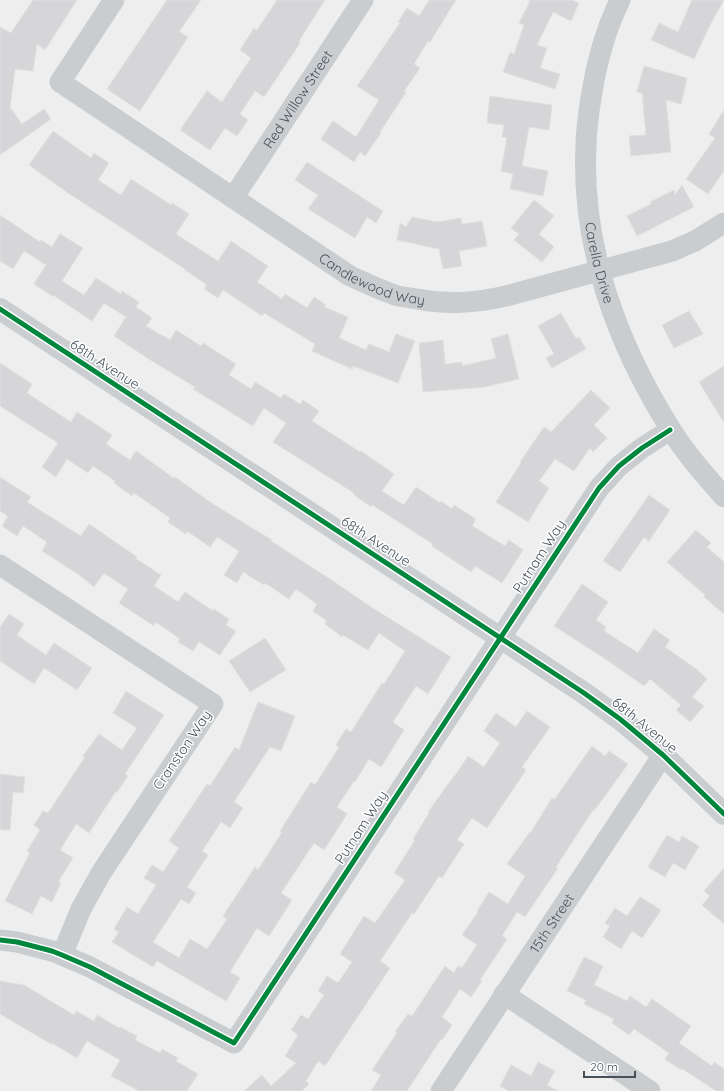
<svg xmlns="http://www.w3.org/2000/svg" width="724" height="1091" font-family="Quicksand,sans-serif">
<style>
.building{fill:#d6d6d8;stroke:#e0e0e1}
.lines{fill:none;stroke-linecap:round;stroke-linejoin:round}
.street{stroke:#cacdcf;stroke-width:21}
.secondary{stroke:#cbced1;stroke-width:22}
.cycleway-casing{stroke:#fff;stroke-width:8}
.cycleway{stroke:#00873e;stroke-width:5}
.labels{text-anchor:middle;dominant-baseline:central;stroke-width:3;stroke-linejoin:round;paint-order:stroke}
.street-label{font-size:14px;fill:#45505b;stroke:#fff}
</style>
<rect width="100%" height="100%" fill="#efeeee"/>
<path class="building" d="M33,0H77L45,50L37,44L33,71L15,69L10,107L22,124L44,109L51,119L0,155V27L11,33Z
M167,0H201L179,32L188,37L140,111L107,89Z
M277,0H325L299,41L300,43L264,97L255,91L240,114L248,120L237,136L225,128L210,150L180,130L207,91L222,102L251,58L240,50L254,28L257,30Z
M429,0H456L430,42L428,41L414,64L420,68L404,91L406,92L380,132L381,133L365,156L360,152L354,162L321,139L333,121L356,137L379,100L357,86L400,23L398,22L407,8L419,16Z
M528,0H572L579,3L571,21L553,12L537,45L547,48L540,68L560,74L555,89L503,72L510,52L514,54L524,25L519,23L530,1Z
M692,0H724L709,27L694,59L651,40L659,23L678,32Z
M644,66L687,78L681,104L666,100L671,152L631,156L629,136L646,135L642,93L637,92Z
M490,96L552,105L549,130L529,127L522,166L548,171L543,196L510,189L513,174L501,171L507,138L502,137L504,125L487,123Z
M724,110V171L708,194L686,179L715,138L709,134Z
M53,131L91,158L94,153L109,163L98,180L121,195L131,179L171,205L172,203L189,214L176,234L218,261L231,241L268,266L257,282L282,299L285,294L307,308L314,297L326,305L324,307L348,317L339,338L366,350L369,344L389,352L396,334L415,341L398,383L353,366L352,369L312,351L315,344L264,313L262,316L223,290L218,298L204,289L207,285L185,270V269L68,193L29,165Z
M307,162L383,211L376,223L367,217L355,238L308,209L318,195L295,180Z
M682,185L694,207L637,236L627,216L651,204L650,202L674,190L675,195Z
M534,200L554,216L539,234L554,247L542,262L514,240L519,234L511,228Z
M0,215L40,242L41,240L52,247L60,234L83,248L62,281L84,295L96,278L121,294L122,291L139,302L136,307L152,318L146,326L170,340L176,330L201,346L203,343L236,364L229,375L251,389L255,382L281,398L284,394L300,404L303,400L319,411L312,421L360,452L361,451L394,474L382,491L404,505L416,487L440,503L441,501L452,509L454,505L476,519L472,526L505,546L509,540L523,550L502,583L475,566L471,572L432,546L433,544L372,505L371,507L353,494L354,493L273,442L286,423L264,408L253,426L193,389L195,387L147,358L114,336L126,317L104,303L92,321L53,295L52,296L34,284L46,265L24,251L13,269L0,261Z
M412,217L437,222L461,218L462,224L482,221L487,246L459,251L462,266L443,269L439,249L397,240L400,223L406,227Z
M689,311L703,334L674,348L662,325Z
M561,313L576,339L579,337L586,349L552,368L546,358L554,354L538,326Z
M508,334L519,379L485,387L423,392L419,343L443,340L445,364L462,362V366L496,358L491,339Z
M0,363L32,384L27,393L51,409L71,422L77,412L112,435L106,444L130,460L136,451L175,479V477L213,504L272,540L271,541L333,581L371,607L451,657L428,694L416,686L393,722L404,730L381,767L369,759L355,782L354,781L337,807L347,814L324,850L314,843L281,893L292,900L269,936L257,928L230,972L240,978L226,1001L157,961L153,967L112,942L119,932L114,929L127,907L138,914L156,885L144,878L152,865L163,872L179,848L169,841L207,784L210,786L235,747L239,750L258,702L295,716L281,751L270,747L234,802L243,808L230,828L221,822L202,851L208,855L187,887L196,893L189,904L181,899L153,942L179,958L190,939L207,949L227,919L223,916L255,867L258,870L282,832L280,831L311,782L315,785L339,747L336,745L346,729L351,732L382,683L384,684L405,651L379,633L368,650L343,635L342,637L325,624L327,621L313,611L317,604L296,589L289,599L265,583L264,585L243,572L237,583L224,575L239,551L217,537L210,547L187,531L186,534L168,522L170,518L134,493L132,496L114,483L115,481L93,466L88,473L67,459L56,477L42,467L58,443L0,406Z
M724,366V423L699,382Z
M591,390L610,408L594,425L607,438L593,452L590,448L574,471L555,459L539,481L549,488L528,522L496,502L521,463L520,462L544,427L551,432Z
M0,477L31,497L27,502L81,536L89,524L137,557L135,558L161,575L154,586L178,602L185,592L213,611L214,609L229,619L226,625L236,631L220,655L199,642L193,651L178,642L180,639L156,622L154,626L119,603L128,589L104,573L94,587L78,574L42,551L47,542L23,526L17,536L2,526L8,516L0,511Z
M649,495L670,510L649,541L644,537L620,572L603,561Z
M696,530L711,543L707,547L724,562V614L704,597L705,595L667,562Z
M582,584L608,602L596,620L606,627L604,631L638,653L654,629L670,640L665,647L699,671H698L707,679L692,697L704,706L690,722L676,710L681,705L650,679L644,686L604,658L554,626Z
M9,614L24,624L17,635L46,655L54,643L92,668L77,690L44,668L34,684L0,661V627Z
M265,638L286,670L250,692L229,661Z
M126,691L164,715L125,774L128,776L117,792L116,791L89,833L76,824L60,850L73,858L58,882L61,883L52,902L41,896L32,914L5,901L30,853L27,851L40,830L34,825L43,811L48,813L85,757L83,756L99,734L122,750L137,728L113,713Z
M527,711L550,727L522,767L526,770L487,828L472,818L457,840L464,844L442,878L439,876L414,914L412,913L380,961L390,968L325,1066L318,1061L306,1081L309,1084L302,1091H244L262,1075L271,1086L296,1063L285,1056L298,1035L291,1030L301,1015L308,1019L324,995L318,991L327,976L338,983L352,962L340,954L364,916L375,923L405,880L394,873L415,840L413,839L429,813L428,812L454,776V777L468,756L484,767L500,743L484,731L496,713L516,727Z
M592,746L605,756L609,751L628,764L594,811L593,810L556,867L558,868L525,917L517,912L502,936L507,939L480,980L482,981L471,997L460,989L442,1017L452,1025L442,1040L441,1039L407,1091H371L381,1075L372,1070L397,1033L395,1032L408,1014L412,1016L445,966L454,973L458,966L462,968L477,945L462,935L478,912L477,911L489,892L508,904L525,876L507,864L530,832H531L552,798L554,800Z
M0,774L25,777L23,793L13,792L10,830H0Z
M667,835L679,842L682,836L699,846L685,870L673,863L665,877L648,867Z
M724,868V924L702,905L710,896L704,891Z
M640,897L661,910L642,938L632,931L621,949L603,937L610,926L605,923L615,908L627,916Z
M584,957L603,966L594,985L627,1001L630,996L646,1007L652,999L691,1026L679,1043L712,1066L714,1062L724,1069V1091H716L681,1068V1070L665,1059L669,1053L634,1029L629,1035L612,1023L614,1019L584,1004L586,1000L567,991Z
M0,981L24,985L74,1015L76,1011L94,1021L97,1015L119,1028L120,1027L137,1036L135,1040L160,1053L162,1049L178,1058L176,1061L198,1074L187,1091H139L111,1076L120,1060L87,1041L77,1058L52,1043L51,1044L0,1014Z
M538,1062L555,1071L547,1085L558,1091H509L500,1086L511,1065L531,1076Z"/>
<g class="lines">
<g class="street">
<path id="s1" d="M114,0L60,82L350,276C366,283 381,291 398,296C404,297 411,298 417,299C448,305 475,303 506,296L672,251L695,241L724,223"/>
<path id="s2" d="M620,0C606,29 597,61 592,92C589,110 586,128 586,146C581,246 617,344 670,428C685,453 705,475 724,497"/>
<path id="s3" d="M233,198L363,0"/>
<path d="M0,565L213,704L101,873L81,909L62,955"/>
<path d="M0,940L17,942L52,951L62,955L90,967L234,1043L599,488L619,466L642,448L670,430"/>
<path d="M504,994L650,1091"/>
<path id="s4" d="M441,1091L663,755"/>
</g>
<path class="secondary" d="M0,309L584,693L620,719L663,755L724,814"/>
<defs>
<path id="cycleway" d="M0,309L584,693L620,719L663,755L724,814
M0,940L17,942L52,951L62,955L90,967L234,1043L599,488L619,466L642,448L670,430"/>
</defs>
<use href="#cycleway" class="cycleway-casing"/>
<use href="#cycleway" class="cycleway"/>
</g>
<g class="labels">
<g class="street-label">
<text stroke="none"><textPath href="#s3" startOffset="118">Red Willow Street</textPath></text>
<text stroke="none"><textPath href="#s2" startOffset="269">Carella Drive</textPath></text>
<text stroke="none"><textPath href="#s1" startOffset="469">Candlewood Way</textPath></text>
<text transform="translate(105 364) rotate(33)">68th Avenue</text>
<text transform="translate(376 541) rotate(33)">68th Avenue</text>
<text transform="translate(539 556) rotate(-57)">Putnam Way</text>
<text transform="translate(645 725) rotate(39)">68th Avenue</text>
<text transform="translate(182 750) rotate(-56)">Cranston Way</text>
<text transform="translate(361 827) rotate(-57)">Putnam Way</text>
<text stroke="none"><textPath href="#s4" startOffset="201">15th Street</textPath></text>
</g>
</g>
<path d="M584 1071v6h51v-6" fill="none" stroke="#45505b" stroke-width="2"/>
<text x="590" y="1071" font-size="12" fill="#45505b" stroke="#ffffff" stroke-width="3" paint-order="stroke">20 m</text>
</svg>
